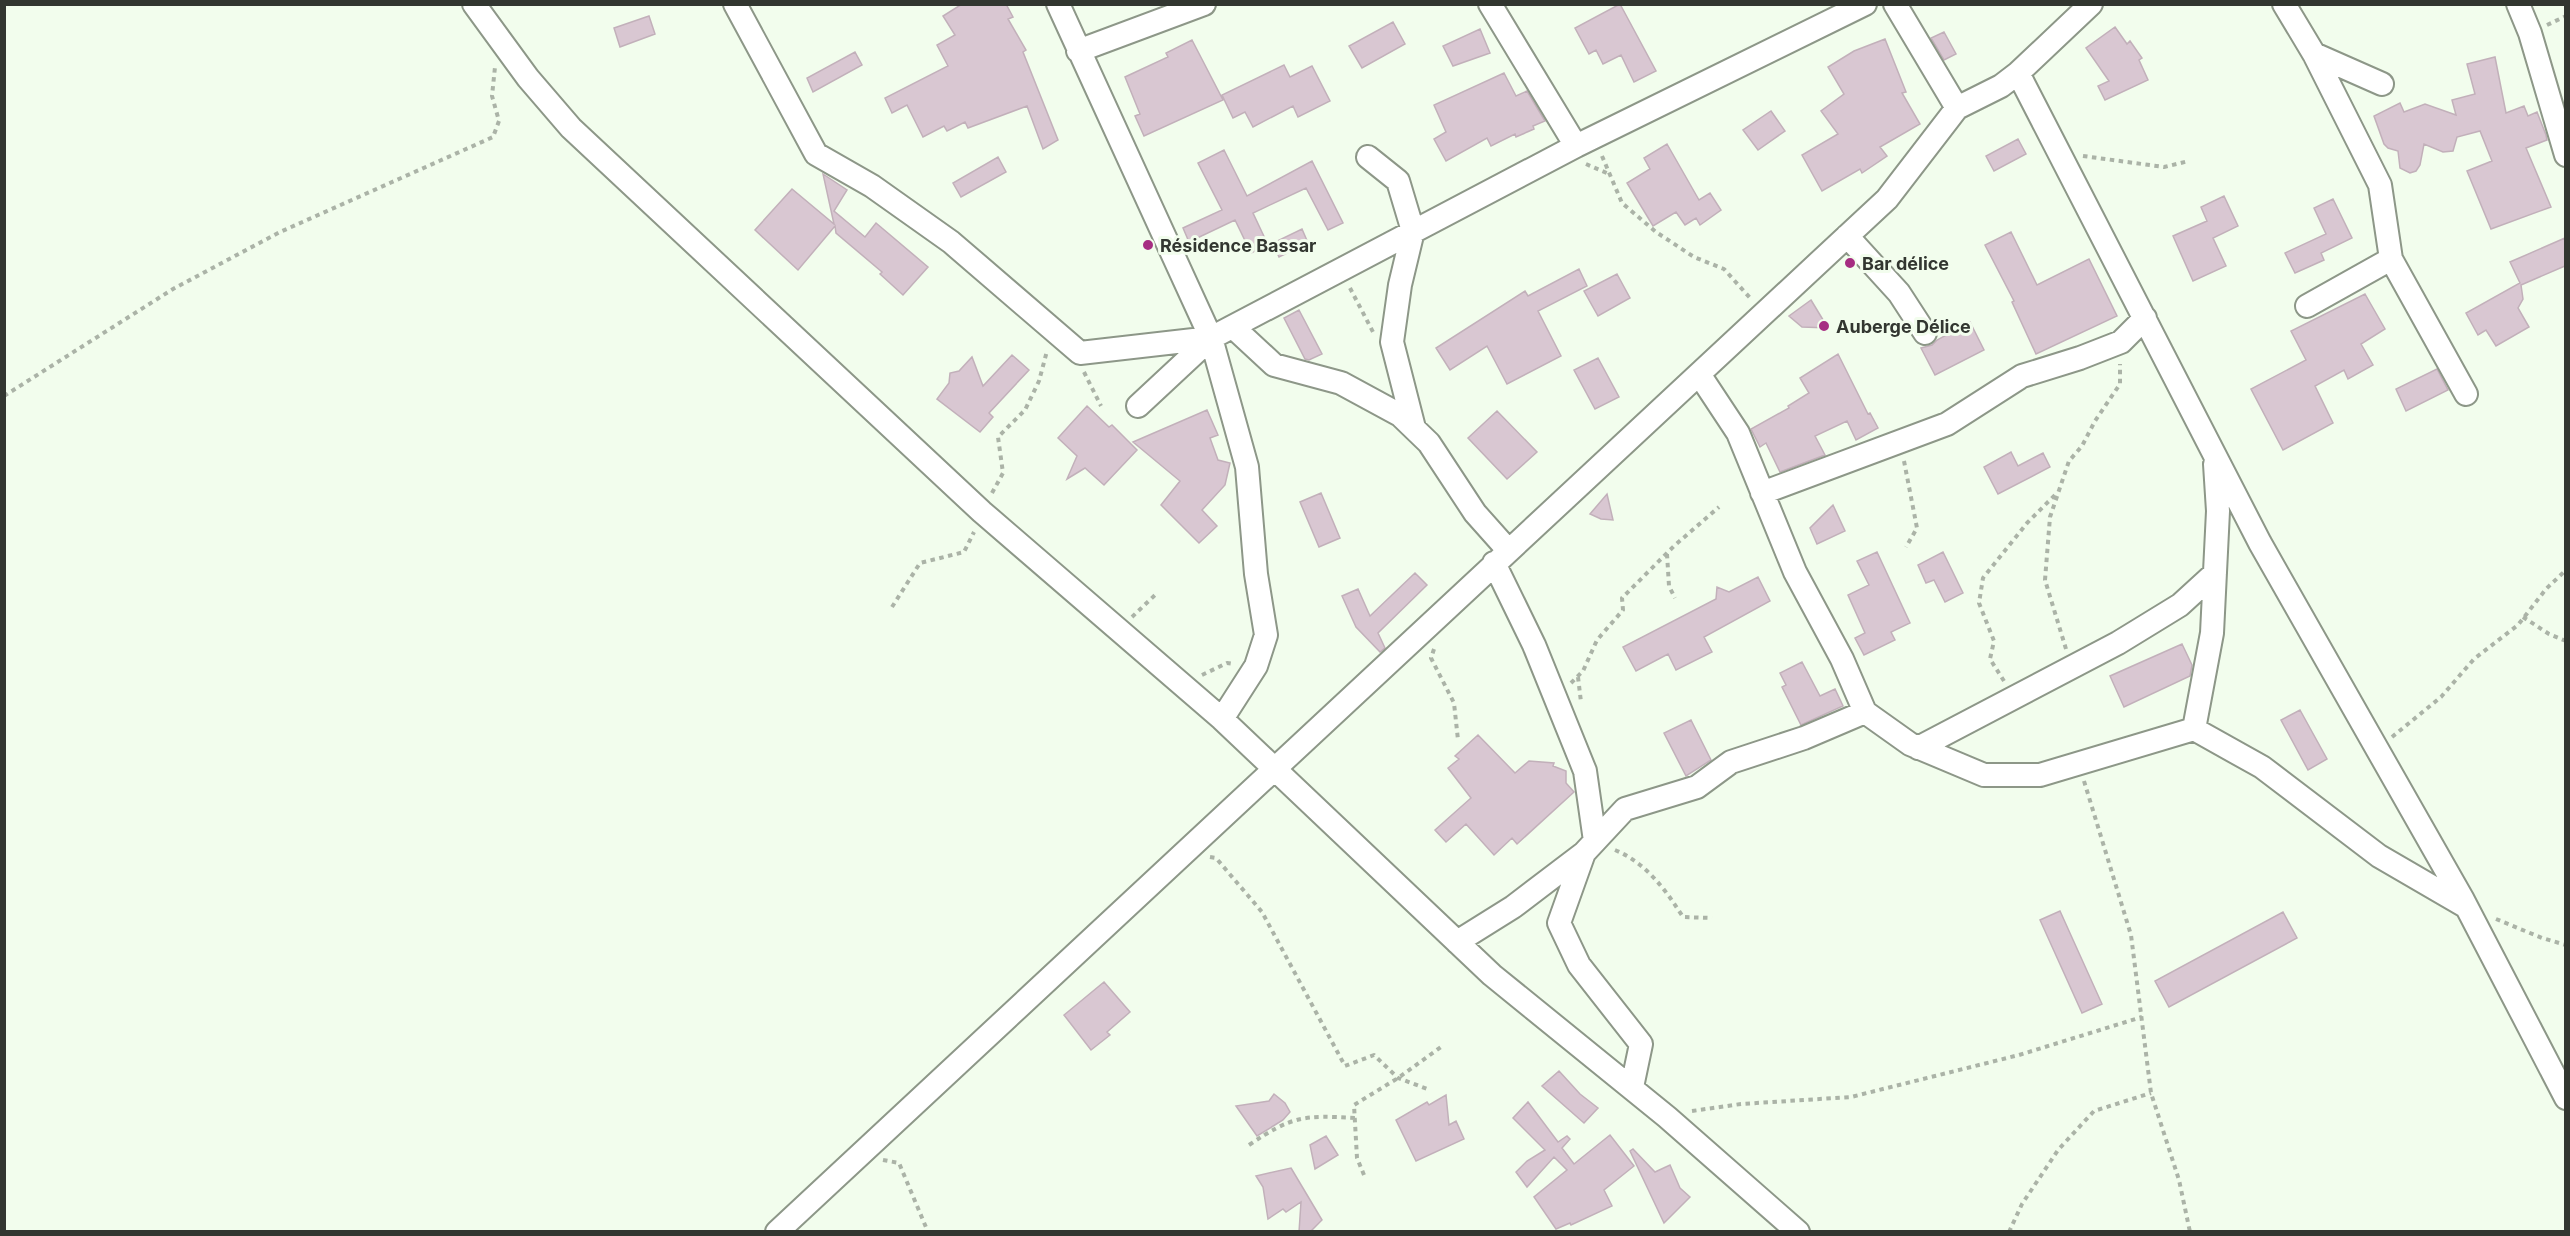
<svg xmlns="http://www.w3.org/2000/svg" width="2570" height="1236" font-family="Inter,sans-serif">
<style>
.building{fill:#d9c7d2;stroke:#c2b0ba;stroke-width:1.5}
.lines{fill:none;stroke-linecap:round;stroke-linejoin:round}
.minor-casing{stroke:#8d9788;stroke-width:26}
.path{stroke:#abb3a7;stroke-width:4;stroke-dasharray:4.5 4.5;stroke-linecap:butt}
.minor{stroke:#fff;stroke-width:22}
.poi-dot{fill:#a62d82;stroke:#f2fded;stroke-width:2}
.labels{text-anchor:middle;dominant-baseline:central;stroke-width:6;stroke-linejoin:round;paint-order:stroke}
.poi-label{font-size:18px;font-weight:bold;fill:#323630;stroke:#f2fded;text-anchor:start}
</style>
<rect width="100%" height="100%" fill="#f2fded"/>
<path class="building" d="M962,4H1006L1013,17L1008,19L1026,50L1023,52L1058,140L1043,149L1027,106L968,128L965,122L947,131L944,126L923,137L907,105L892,113L885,98L948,66L937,45L955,35L943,16Z
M1620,4L1656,71L1634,82L1621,55L1603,64L1596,50L1589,54L1575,28Z
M649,16L655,34L620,47L614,28Z
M1393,22L1405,44L1362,68L1349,46Z
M2115,27L2127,44L2130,41L2142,58L2139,60L2148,80L2105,100L2098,86L2109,81L2086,48Z
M1480,29L1490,53L1453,66L1443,46Z
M1944,32L1956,54L1944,60L1931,38Z
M1885,39L1906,92L1902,93L1920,124L1880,147L1887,156L1862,173L1860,169L1822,191L1802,155L1838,134L1821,111L1844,94L1828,67L1854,51Z
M1192,40L1223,100L1144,136L1135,116L1140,114L1125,77L1168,57L1166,53Z
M855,52L862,65L813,92L807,78Z
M2495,57L2506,113L2524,106L2528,116L2537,112L2546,135L2547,140L2526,148L2551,207L2491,229L2467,171L2492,161L2480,131L2457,137L2453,151L2443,152L2424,144L2420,165L2416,171L2410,173L2400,168L2398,151L2388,148L2384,144L2374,116L2400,103L2404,112L2425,104L2456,115L2452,100L2475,94L2467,64Z
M1284,65L1290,77L1312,66L1330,101L1298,117L1293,106L1253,127L1245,112L1233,118L1222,95Z
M1504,73L1516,96L1527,91L1545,121L1533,126L1534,129L1516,137L1515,134L1491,146L1487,138L1446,161L1434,139L1446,132L1434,105Z
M1771,111L1785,131L1758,150L1743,130Z
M2018,139L2026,154L1994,171L1986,156Z
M1667,144L1699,200L1710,193L1721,210L1700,225L1696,218L1685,225L1676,212L1653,226L1627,183L1650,169L1644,158Z
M1224,150L1247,196L1312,161L1343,223L1328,230L1306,188L1253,213L1268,245L1251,253L1235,220L1189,242L1183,228L1222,210L1198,163Z
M998,157L1006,172L961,197L953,183Z
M823,174L847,190L834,211L865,237L876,223L928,267L903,295L880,274L882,272L836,233L835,226L798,270L755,230L792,189L834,224Z
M2224,196L2238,226L2213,238L2226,266L2193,281L2173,236L2207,221L2201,207Z
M2333,199L2352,238L2321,253L2324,260L2295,273L2285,253L2326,234L2314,208Z
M1302,229L1308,243L1279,257L1273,243Z
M2011,232L2037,285L2089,259L2117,316L2036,354L2012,302L2014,301L1985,245Z
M2565,238V266L2521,285L2523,299L2518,308L2529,327L2496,346L2486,330L2478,335L2466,313L2520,283L2510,262Z
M1579,269L1587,286L1538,311L1561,356L1507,384L1487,346L1450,370L1436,348L1525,291L1528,296Z
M1617,274L1630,298L1598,316L1584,291Z
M2365,294L2385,329L2361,344L2373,365L2348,379L2344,370L2315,386L2333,423L2283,450L2251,389L2306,360L2291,331Z
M1811,300L1828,328L1802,327L1789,316Z
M1299,310L1322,354L1309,360L1305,359L1284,318Z
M1970,322L1984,350L1935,375L1921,348L1932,345L1937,340Z
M1838,354L1868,414L1870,413L1878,428L1856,440L1847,421L1815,436L1825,455L1780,472L1766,443L1760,447L1751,429L1789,408L1788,406L1809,393L1800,378Z
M1012,355L1029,370L989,413L993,417L980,432L937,399L949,383L950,373L959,371L972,357L983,386Z
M1598,358L1619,397L1595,409L1574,370Z
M2437,369L2448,390L2406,411L2396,389Z
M1087,406L1109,427L1112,425L1137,450L1104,485L1085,468L1067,479L1077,456L1058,438Z
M1207,410L1218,435L1210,438L1218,460L1230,463L1225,485L1202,510L1217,526L1199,543L1161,505L1180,481L1133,442Z
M1497,411L1537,452L1507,479L1468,438Z
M2011,452L2018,466L2043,453L2050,467L1998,494L1984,467Z
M1321,493L1340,538L1319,547L1300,502Z
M1607,494L1613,520L1601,519L1590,514Z
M1833,505L1845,531L1817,544L1810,528Z
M1877,552L1910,623L1891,632L1895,640L1864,655L1855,638L1865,633L1848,595L1869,585L1857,561Z
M1943,552L1963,593L1945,602L1934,580L1926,583L1918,565Z
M1415,573L1427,585L1378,633L1385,648L1380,652L1356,627L1342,596L1358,589L1370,616Z
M1758,577L1770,601L1704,637L1712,652L1676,670L1668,654L1636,671L1623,647L1716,599L1717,587L1729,592Z
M2182,644L2192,665L2190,676L2124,707L2110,676Z
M1802,662L1820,696L1835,689L1843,706L1801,725L1782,687L1786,685L1780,673Z
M2300,710L2327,759L2308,770L2281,720Z
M1691,720L1711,760L1686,776L1664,733Z
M1478,735L1515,773L1529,761L1554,763L1553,766L1566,771V783L1574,792L1517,844L1512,838L1494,855L1466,824L1446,842L1435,830L1471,798L1448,768L1459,759L1455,756Z
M2060,911L2102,1004L2082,1013L2040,920Z
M2283,912L2297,938L2169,1007L2155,981Z
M1104,982L1130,1012L1107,1032L1110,1035L1091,1050L1064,1015Z
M1559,1071L1580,1094L1598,1108L1584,1123L1542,1086Z
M1274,1094L1285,1103L1290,1112L1283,1120L1257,1136L1236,1106L1269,1101Z
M1446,1095L1449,1125L1456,1121L1464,1139L1416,1161L1396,1120L1427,1102L1429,1105Z
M1528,1102L1558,1142L1567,1136L1570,1139L1562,1148L1574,1164L1610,1135L1634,1166L1604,1190L1612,1206L1571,1225L1570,1223L1556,1229L1534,1197L1567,1170L1554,1157L1527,1187L1516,1172L1527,1161L1545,1150L1513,1118Z
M1326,1136L1338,1155L1315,1169L1310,1145Z
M1633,1149L1655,1172L1670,1165L1680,1188L1690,1197L1664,1223L1630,1151Z
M1291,1168L1322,1220L1310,1232H1299L1301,1202L1286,1212L1283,1209L1268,1219L1263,1187L1256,1176Z"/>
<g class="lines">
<defs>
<path id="minor" d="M474,4L528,78L571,128L982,512L1222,719L1492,975L1667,1117L1798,1232
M735,4L816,154L872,186L951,242L1080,353L1211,338
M1058,4L1211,338L1247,467L1256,574L1266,635L1256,666L1222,719
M1490,4L1576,146
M1895,4L1957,108
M2284,4L2314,54L2380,185L2391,259L2307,306
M2518,4L2530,33L2566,155
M1078,51L1204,4
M2314,54L2382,84
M2018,73L2260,543L2463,900L2566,1098
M1368,157L1398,181L1413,231L1400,285L1392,342L1414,428
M1847,236L1899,293L1925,333
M2391,259L2466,394
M1233,327L1274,365L1341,383L1400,415L1429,443L1475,513L1508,550
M1699,374L1738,433L1795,572L1842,659L1865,712L1910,744L1984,775H2040L2194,729
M1138,406L1211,338L1576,146L1865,4
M2215,464L2218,511L2212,633L2194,729L2262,767L2379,856L2465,906
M1762,493L1947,424L2022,376L2080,358L2121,342L2145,318
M1494,563L1534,645L1585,771L1595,841
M1918,748L2118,643L2180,605L2215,573
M1457,942L1513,907L1584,853
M1632,1087L1641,1044L1579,965L1559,923L1584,853L1625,809L1697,787L1731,762L1804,738L1865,712
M777,1232L1887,199L1957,108L2001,86L2018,73L2091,4"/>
</defs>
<use href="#minor" class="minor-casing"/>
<path class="path" d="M2547,25L2566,16
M1602,156L1622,203L1656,232L1694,257L1724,269L1751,299
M2083,156L2164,167L2189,161
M1586,164L1609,174
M1350,288L1373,332
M1084,372L1101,406
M4,396L173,289L280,232L493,137L499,121L492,96L495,67
M1904,461L1917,528L1906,547
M992,493L1003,473L998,437L1025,410L1039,381L1047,351
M1667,554L1669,586L1675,598
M892,607L920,563L964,552L974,532
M1132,617L1155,595
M2523,617L2549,634L2566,641
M1434,649L1431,658L1454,703L1458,740
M2066,649L2045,580L2050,517L2069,461L2082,446L2095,421L2120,384V364
M1202,675L1227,663L1234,664
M1578,677L1581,702
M2004,681L1990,659L1994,641L1979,603L1983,578L2027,523L2057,493
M1571,683L1583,671L1597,640L1623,610L1622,598L1674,546L1719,507
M2392,737L2441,697L2474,659L2518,625L2546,589L2566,570
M2084,781L2131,935L2151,1093L2179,1180L2190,1232
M1615,850C1646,863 1665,889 1683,917L1712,918
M1210,857L1216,858L1262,912L1345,1066L1374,1055L1398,1078L1430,1090
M2496,919L2542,938L2566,945
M1692,1111L1741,1104L1851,1097L2019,1055L2142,1017
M1249,1145C1292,1116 1303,1115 1355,1118
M883,1160L899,1163L928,1232
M1364,1175L1357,1158L1354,1105L1398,1078L1441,1047
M2009,1232L2022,1204L2058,1150L2094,1111L2151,1093"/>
<use href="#minor" class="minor"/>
</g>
<g class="poi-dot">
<circle cx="1148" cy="245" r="6"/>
<circle cx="1850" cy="263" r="6"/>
<circle cx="1824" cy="326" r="6"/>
</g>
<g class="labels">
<g class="poi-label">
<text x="1160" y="245">Résidence Bassar</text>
<text x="1862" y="263">Bar délice</text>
<text x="1836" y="326">Auberge Délice</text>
</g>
</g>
<rect width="2570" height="1236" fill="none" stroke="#323630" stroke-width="12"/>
</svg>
